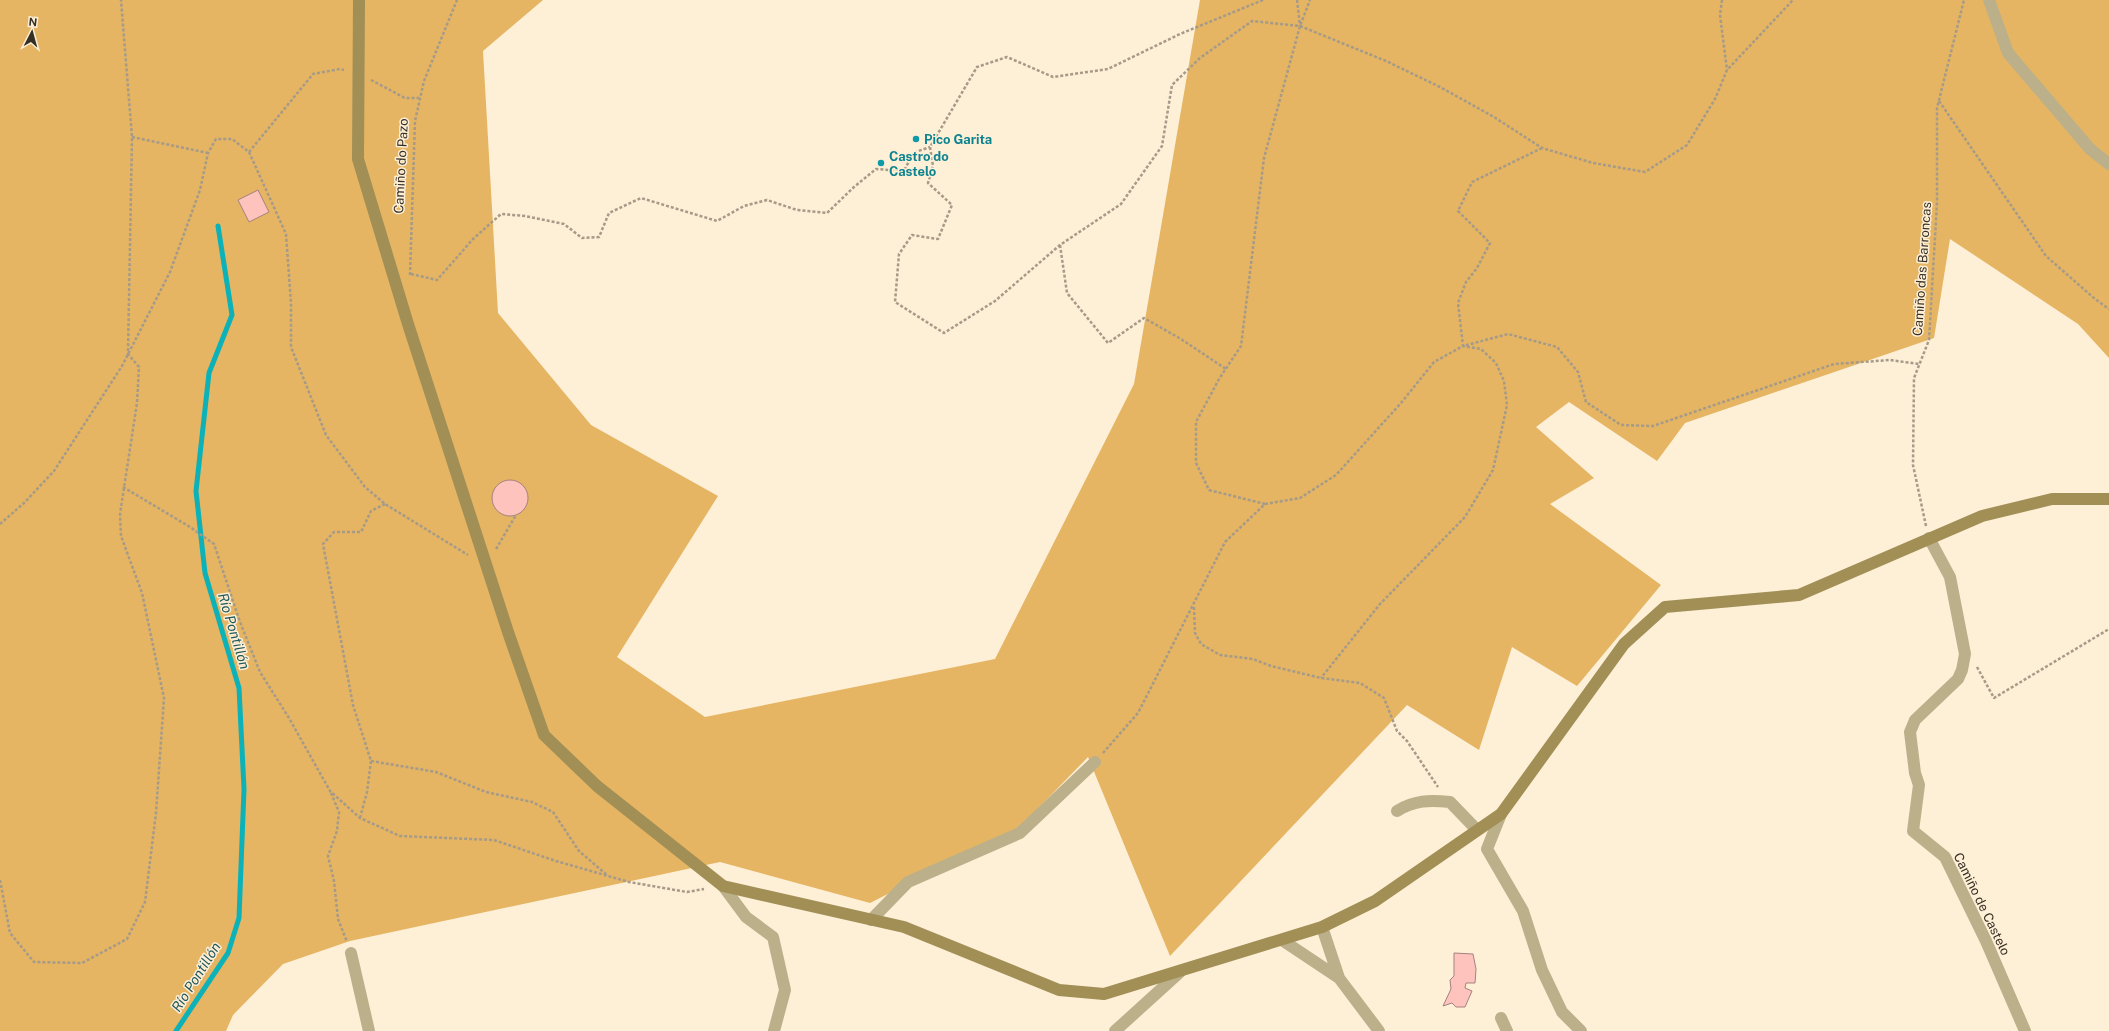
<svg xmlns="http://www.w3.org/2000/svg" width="2109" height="1031" font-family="'Public Sans',sans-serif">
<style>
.green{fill:#e5b563}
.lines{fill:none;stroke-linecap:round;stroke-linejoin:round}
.stream{stroke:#0cb2b8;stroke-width:5}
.building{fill:#ffc3be;stroke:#a4817e}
.path{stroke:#a69a88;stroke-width:2.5;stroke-dasharray:3 2;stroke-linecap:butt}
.street{stroke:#bbb08a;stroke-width:12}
.secondary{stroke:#a18f56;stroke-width:12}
.culture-dot{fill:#0f9aa8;stroke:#feefd7;stroke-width:1.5}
.labels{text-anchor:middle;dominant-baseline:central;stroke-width:3;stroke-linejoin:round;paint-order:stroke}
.culture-label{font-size:13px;font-weight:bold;fill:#0d838f;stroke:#feefd7;text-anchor:start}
.street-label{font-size:13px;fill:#362f24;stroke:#feefd7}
.water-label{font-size:14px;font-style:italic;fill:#20595b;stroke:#feefd7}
</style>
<rect width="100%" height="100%" fill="#feefd7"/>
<path class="green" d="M0,0H543L483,51L498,313L591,425L718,496L617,657L705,717L995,659L1134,384L1200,0H2109V358L2078,324L1950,239L1934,338L1685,423L1657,461L1569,402L1536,427L1594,478L1550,504L1661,585L1577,686L1512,647L1479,750L1407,705L1170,956L1088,757L1020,827L870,903L720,862L350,941L283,964L233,1015L226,1031H0Z"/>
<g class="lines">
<path class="stream" d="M176,1031L228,953L239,918L244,789L239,688L205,573L196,491L209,373L232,315L218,226"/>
</g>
<path class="building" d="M258,190L269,212L249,222L238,200Z
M492 498a18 18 0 1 1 36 0a18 18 0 1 1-36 0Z
M1454,953L1473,954L1476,969L1475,983H1466L1465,988L1472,991L1465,1007H1456L1452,1003L1443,1006L1451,989L1450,980L1454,976Z"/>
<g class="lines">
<path class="path" d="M1263,0L1180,34L1108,69L1053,77L1007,57L977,67L930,147L933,166L928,183L952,205L938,239L912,235L899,254L895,302L944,333L995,301L1060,245L1121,204L1162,146L1172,85L1200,58L1252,21L1300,26L1386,61L1440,87L1494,117L1542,148L1593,163L1645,172L1687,145L1715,99L1727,70L1793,0
M1297,0L1300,26
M1722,0L1720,15L1727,70
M371,80L405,98H421
M1939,101L2046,256L2095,299L2109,309
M132,137L208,153
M1542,148L1472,182L1458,211L1490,243L1477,268L1466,282L1458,303L1463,346L1508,334L1557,347L1578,372L1586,402L1621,425L1653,426L1834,364L1890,360L1919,364
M249,152L313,74L340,69L344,70
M1060,245L1067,293L1108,343L1144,318L1181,339L1226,369
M411,274L437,280L473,239L501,214L525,216L564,224L582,238L599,237L609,213L641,198L717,221L744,206L767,200L797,210L827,213L854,187L876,169L904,171L913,153L930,147
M410,275L415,121L424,81L457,0
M123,487L190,527L214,544L240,622L260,672L289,718L330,791L360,818L400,836L494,840L556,861L629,882L687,892L704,889
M1265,504L1300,498L1336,475L1401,403L1434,362L1463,346L1481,349L1496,363L1504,381L1507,405L1493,470L1465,517L1380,604L1321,678
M0,524L24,503L54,471L122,366L170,272L200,190L208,153L216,139H232L249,152L286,234L291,303V347L326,435L365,487L385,504L468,555
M1926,526L1913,465L1914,378L1929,340L1937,203V108L1964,0
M496,549L516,515
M1194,607L1195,633L1201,644L1220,655L1253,659L1271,666L1321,678L1360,683L1384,698L1397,731L1407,741L1438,787
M1977,667L1994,698L2109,629
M1103,753L1138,713L1225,542L1265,504L1209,490L1196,463V422L1219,379L1241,346L1264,158L1300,26L1310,0
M371,761L436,772L486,792L532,802L553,812L579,851L607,875
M331,793L339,812L337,831L328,856L334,881L338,919L347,942
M360,818L367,792L371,761L353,705L323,544L334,532H361L371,511L385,504
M0,880L10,933L34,962L82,963L127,939L145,902L156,813L164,698L142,593L121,536L120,514L137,403L139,367L128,354L132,137L121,0"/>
<path class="street" d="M1989,0L2008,53L2090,149L2109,164
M1929,538L1950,577L1965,654L1962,670L1958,679L1915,720L1910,732L1915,773L1919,785L1913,831L1945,857L1986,941L2025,1031
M1397,811C1414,800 1430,800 1450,802L1477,830
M1501,814L1487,849L1523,911L1542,970L1562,1012L1581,1031
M723,886L746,917L773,937L785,990L774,1031
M871,920L908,882L1020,833L1095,762
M1322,927L1339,978L1379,1031
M1282,940L1339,978
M351,953L369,1031
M1501,1018L1507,1031
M1115,1031L1180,972"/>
<path class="secondary" d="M359,0L358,159L408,324L508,632L544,735L597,786L723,886L904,927L1059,990L1104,994L1322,927L1375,901L1501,814L1624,644L1665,607L1799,595L1982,516L2052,499H2109"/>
</g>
<g class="culture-dot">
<circle cx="916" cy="139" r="4"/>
<circle cx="881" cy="163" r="4"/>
</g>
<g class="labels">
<g class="culture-label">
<text x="924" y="139">Pico Garita</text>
<text x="889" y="156">Castro do<tspan x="889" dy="15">Castelo</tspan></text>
</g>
<g class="street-label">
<text transform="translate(401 166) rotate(-87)">Camiño do Pazo</text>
<text transform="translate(1922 269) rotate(-86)">Camiño das Barroncas</text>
<text transform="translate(1982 904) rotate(64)">Camiño de Castelo</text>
</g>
<g class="water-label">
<text transform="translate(234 631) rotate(73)">Río Pontillón</text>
<text transform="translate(196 977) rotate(-58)">Río Pontillón</text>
</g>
</g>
<g transform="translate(32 32) rotate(6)" stroke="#feefd7" stroke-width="3" paint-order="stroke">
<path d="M0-3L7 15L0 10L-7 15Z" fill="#362f24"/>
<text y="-6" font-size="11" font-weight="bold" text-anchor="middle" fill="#362f24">N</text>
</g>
</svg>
